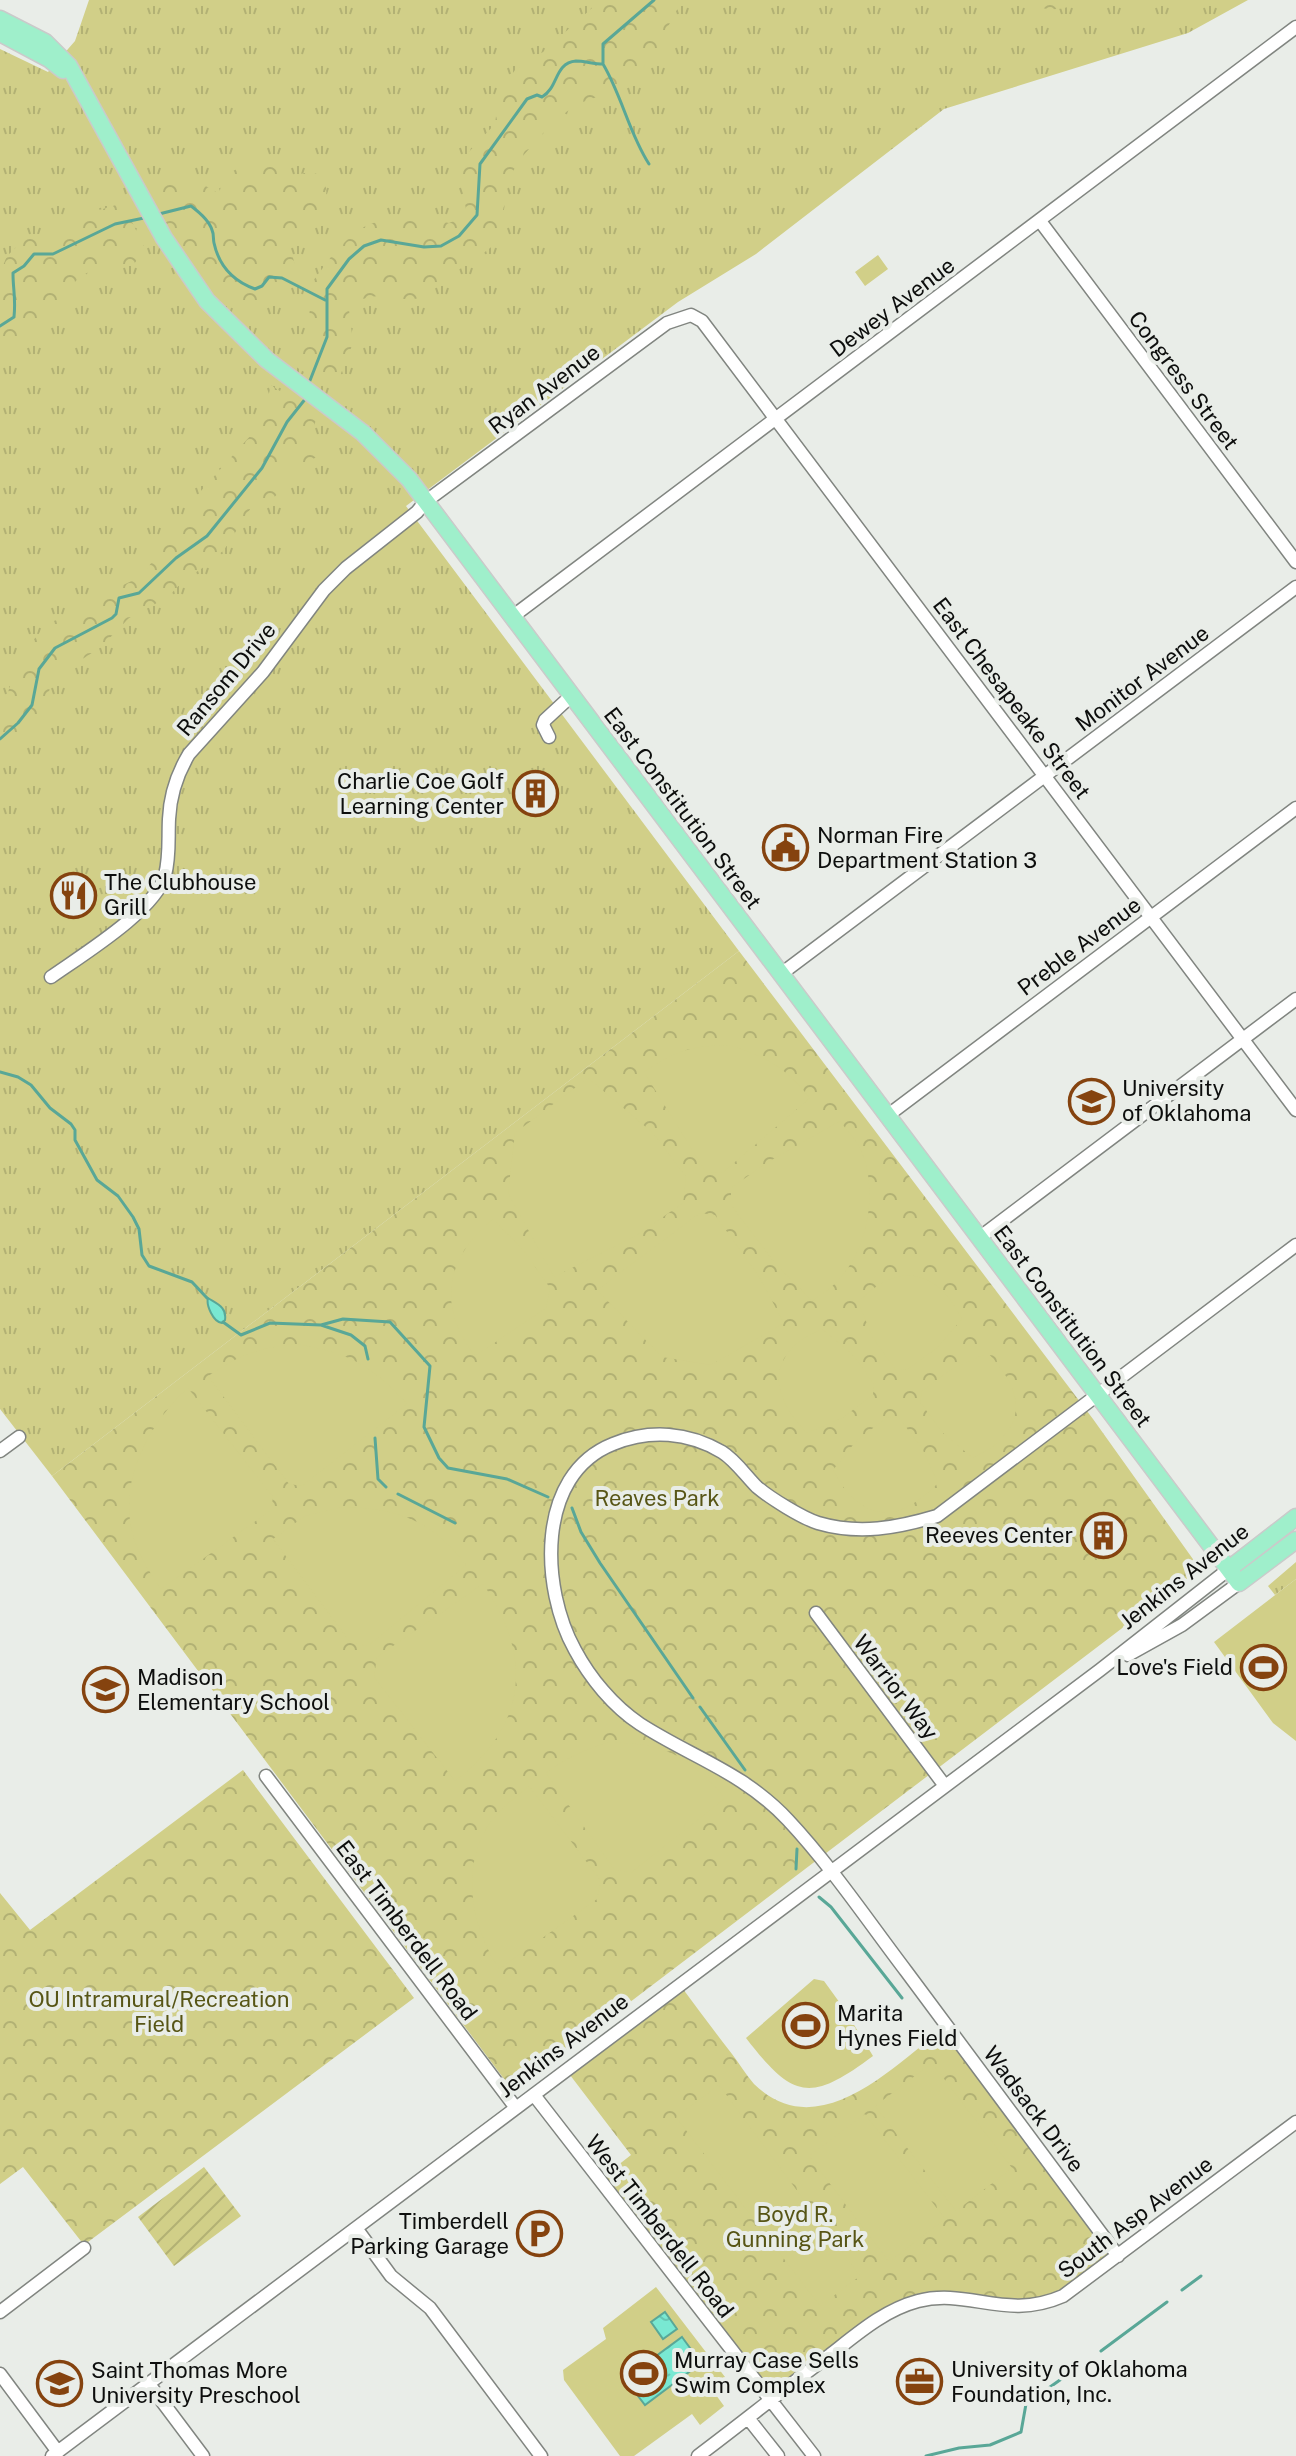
<svg xmlns="http://www.w3.org/2000/svg" width="1296" height="2456" font-family="'Public Sans',sans-serif">
<style>
.grass{fill:url(#grass-tufts)}
.forest{fill:url(#forest-crowns)}
.garden{fill:url(#garden-furrows)}
.pitch{fill:#d1cf88}
.water{fill:url(#water-ripples);stroke:#59a797;stroke-width:2}
.lines{fill:none;stroke-linecap:round;stroke-linejoin:round}
.stream{stroke:#59a797;stroke-width:3}
.minor-casing{stroke:#818580;stroke-width:15}
.major-casing{stroke:#cacaca;stroke-width:19}
.minor{stroke:#fff;stroke-width:12}
.major{stroke:#9fefcb;stroke-width:16}
.labels{text-anchor:middle;dominant-baseline:central;stroke-width:8;stroke-linejoin:round;paint-order:stroke}
.street-label{font-size:22px;fill:#0d0e0d;stroke:#e9ede8}
.poi-label{font-size:22px;fill:#0d0e0d;stroke:#e9ede8;text-anchor:start}
.park-label{font-size:22px;fill:#575515;stroke:#e9ede8}
</style>
<defs>
<pattern id="grass-tufts" width="24" height="20" patternUnits="userSpaceOnUse" patternTransform="scale(2)"><rect width="24" height="20" fill="#d1cf88"/><path d="M3 7l-1-3M5 7V3M7 7l1-3M15 17l-1-3M17 17v-4M19 17l1-3" fill="none" stroke="#b2b174"/></pattern>
<pattern id="forest-crowns" width="20" height="18" patternUnits="userSpaceOnUse" patternTransform="scale(2)"><rect width="20" height="18" fill="#d1cf88"/><path d="M2 6a3 3 0 1 1 6 0M12 15a3 3 0 1 1 6 0" fill="none" stroke="#b2b174"/></pattern>
<pattern id="garden-furrows" width="10" height="10" patternUnits="userSpaceOnUse" patternTransform="scale(2)"><rect width="10" height="10" fill="#d1cf88"/><path d="M-1 1l2-2M0 10L10 0M9 11l2-2" fill="none" stroke="#b2b174"/></pattern>
<pattern id="water-ripples" width="26" height="14" patternUnits="userSpaceOnUse" patternTransform="scale(2)"><rect width="26" height="14" fill="#79e8d2"/><path d="M2 4q2-2 4 0t4 0M15 11q2-2 4 0t4 0" fill="none" stroke="#67c6b3"/></pattern>
</defs>
<rect width="100%" height="100%" fill="#e9ede8"/>
<path class="grass" d="M89,0H1248L1188,33L944,109L756,254L678,302L406,506L739,951L52,1476L0,1409V49L48,72L75,41Z
M1296,1562V1579L1275,1595L1268,1586Z"/>
<path class="forest" d="M601,0H687L674,13L658,51L638,79L628,86L577,104L554,121L521,158L509,178L499,241C486,251 473,262 458,270C455,272 450,272 446,274C435,281 439,294 420,298C392,304 372,284 349,310L353,343L334,391L293,365L307,335L313,281L334,253L354,233L369,224L386,220L428,219L449,223L459,219L466,210L460,169L466,155L495,124L499,93L515,70L543,52Z
M1034,0H1080C1071,10 1050,11 1037,7Z
M248,161L267,163L283,174L292,176L309,172L321,175C340,209 303,211 292,236C287,246 294,257 295,267L262,304L249,314L176,242L139,177C143,176 195,182 200,184C207,186 213,190 219,194L223,178Z
M123,203L144,247L142,254L133,265C111,265 82,267 70,289C62,303 69,307 51,321C36,332 17,340 0,348V310L3,301L0,273L7,256L29,235L61,232L99,210Z
M271,385L317,416L313,430L317,439L319,455C308,464 296,463 283,471L281,491L271,500L254,503L224,550L204,567L184,580L168,597L129,618L101,647L81,660L63,665L52,674L46,710L28,735L14,737L6,748L0,764V720L18,658L48,623L94,607L119,587L140,577L189,516L200,492L251,435L264,414Z
M739,951L1093,1419L1200,1569L513,2091L52,1476Z
M243,1770L414,1998L84,2245L23,2167L0,2184V1893L30,1930Z
M683,1989C699,2011 715,2032 732,2054C739,2063 746,2075 754,2084C817,2146 892,2068 942,2029L1111,2255L1057,2293L1038,2300L904,2301L780,2387H769L604,2176L631,2155L570,2075Z"/>
<path class="garden" d="M204,2167L241,2216L174,2266L138,2217Z"/>
<path class="pitch" d="M878,255L888,269L865,286L855,272Z
M729,1045C767,1057 785,1067 810,1098L722,1173L706,1172L644,1072C677,1050 690,1046 729,1045Z
M588,1078L654,1134L686,1177L683,1203L637,1235L554,1277L508,1193L515,1133Z
M840,1121C846,1129 854,1138 859,1146C879,1185 869,1246 841,1277C833,1287 822,1294 812,1301L774,1262L731,1205V1188L768,1162Z
M700,1213L715,1215L758,1275L784,1323L711,1365L662,1357L597,1290Z
M493,1219L524,1251L550,1288L546,1308L475,1356C437,1307 445,1258 493,1219Z
M907,1275C937,1278 949,1295 962,1319L937,1348L906,1370L895,1369L873,1338L858,1302C874,1287 885,1278 907,1275Z
M822,1329L852,1354L874,1384L873,1395L842,1418L807,1433C783,1408 764,1375 795,1345C803,1337 813,1334 822,1329Z
M295,1344C347,1352 371,1364 407,1404L302,1486L289,1484L208,1376C240,1355 256,1348 295,1344Z
M988,1353C1012,1379 1031,1411 999,1441C992,1449 982,1452 973,1458L943,1433L920,1402L922,1391L953,1368Z
M188,1388L273,1497L271,1510L161,1589C147,1569 133,1546 130,1521C123,1472 153,1419 188,1388Z
M888,1417L899,1418L922,1448L938,1483C913,1508 883,1528 851,1496C843,1489 839,1479 833,1470L857,1440Z
M342,1507C397,1508 432,1520 466,1565L368,1646L351,1643L273,1539L305,1516Z
M1296,1579V1741L1273,1723L1214,1642Z
M483,1584C533,1656 528,1726 455,1781L374,1677L377,1657Z
M606,1743C661,1741 690,1756 725,1798L631,1873L614,1869L546,1773C565,1759 583,1750 606,1743Z
M529,1786L601,1881L597,1899L499,1969C471,1925 459,1865 492,1820C502,1807 516,1797 529,1786Z
M814,1979L824,1981L845,2010L873,2056C810,2103 793,2099 746,2038Z
M932,2063L1012,2168L956,2211L875,2106Z
M719,2085L860,2276L820,2306L676,2117Z
M865,2114L945,2219L889,2262L809,2156Z
M656,2287L725,2377L726,2386L716,2395L724,2406L700,2425L692,2414L634,2456H620L564,2380L563,2370L606,2339L603,2328Z"/>
<path class="water" d="M208,1298C217,1304 227,1307 225,1320L222,1323C213,1322 206,1305 208,1298Z
M665,2312L677,2329L663,2339L651,2322Z
M682,2337L701,2363L645,2405L625,2379Z"/>
<g class="lines">
<path class="stream" d="M603,64C622,96 629,133 649,164
M159,214L191,206C199,212 209,220 212,230C214,234 213,239 214,243C219,266 233,281 255,289L262,286L269,277L282,278L325,300
M0,326L14,317C16,299 13,290 13,273L24,266L34,254H53L115,224L144,218
M309,383L327,337V289L349,259L364,246L381,240L424,247L441,246L459,236L477,215L480,164L527,99L537,95L542,97C559,87 554,63 576,61C584,61 594,64 603,64V44L654,0
M0,739L18,723L32,705L39,669L55,648L112,618L116,614L119,598L139,593L176,558L207,536L262,468L287,422L306,398
M0,1072L18,1077L31,1085L50,1108L71,1124L75,1130V1140L97,1180L118,1196L133,1217L139,1229L142,1255L149,1266L192,1282L207,1298
M223,1322L241,1335L270,1323L321,1325L351,1335L365,1346L368,1359
M321,1325L343,1319L390,1322L430,1366L424,1427L439,1458L448,1468L507,1479L548,1497
M375,1438L378,1479L386,1487
M398,1494L455,1523
M572,1508L581,1532L600,1563L693,1698
M700,1707L745,1770
M796,1869L797,1849
M819,1897L831,1907L902,1998
M1182,2290L1201,2276
M1101,2351L1167,2302
M926,2456L959,2448L990,2445L1021,2432L1026,2404L1067,2375"/>
<defs>
<path id="minor" d="M1040,221L1296,562
M512,617L1296,27
M549,737L543,725L545,720L571,696
M781,974L1296,587
M51,977C82,955 156,910 165,875C170,857 168,838 169,819C170,796 177,774 189,754L263,672L324,590L346,568L417,512L425,502L667,323L691,315L702,321L1296,1110
M887,1116L1296,808
M979,1238L1296,999
M0,1451L19,1437
M816,1613L945,1786
M1128,1655L1182,1625L1239,1583
M266,1776L516,2108
M534,2095L814,2456
M356,2228L391,2276L430,2308L541,2456
M1118,2256C1048,2161 977,2066 906,1971C868,1921 831,1866 788,1820C743,1772 693,1758 640,1724C613,1706 590,1678 575,1650C541,1589 535,1475 613,1444C650,1429 688,1432 722,1452C735,1460 746,1476 757,1487C770,1498 802,1518 818,1523C859,1535 897,1528 937,1516L1296,1245
M0,2312L84,2248
M0,2374L58,2452
M149,2384L203,2456
M748,2418L778,2456
M52,2456L1100,1670L1229,1569
M698,2456C742,2423 785,2388 830,2355C857,2334 884,2310 918,2301C969,2288 1006,2321 1063,2296L1296,2122"/>
<path id="major" d="M0,19L45,42L69,66L164,238L207,301L267,360L363,433L409,479L1239,1583L1296,1540
M0,33L49,59L63,70
M1229,1569L1296,1517"/>
</defs>
<use href="#minor" class="minor-casing"/>
<use href="#major" class="major-casing"/>
<use href="#minor" class="minor"/>
<use href="#major" class="major"/>
</g>
<defs>
<symbol id="building-ring" viewBox="-11 -11 22 22"><circle r="9.5" fill="#e9ede8" stroke="#85430f" stroke-width="1.5"/><path d="M-4-6H4V6H1V3H-1V6H-4ZM-2.5-4.3h1.7v1.8h-1.7ZM.8-4.3h1.7v1.8H.8ZM-2.5-1h1.7V.8h-1.7ZM.8-1h1.7V.8H.8Z" fill="#85430f"/></symbol>
<symbol id="civic-ring" viewBox="-11 -11 22 22"><circle r="9.5" fill="#e9ede8" stroke="#85430f" stroke-width="1.5"/><path d="M-.6-6.5H3V-4.5H.6V-3L4-1V1h2V6H-6V1h2V-1L-.6-3ZM-1.2 2.5V6h2.4V2.5Z" fill="#85430f"/></symbol>
<symbol id="restaurant-ring" viewBox="-11 -11 22 22"><circle r="9.5" fill="#e9ede8" stroke="#85430f" stroke-width="1.5"/><path d="M-5-6h1v4h1v-4h1v4h1v-4h1v5L-1.5 .5V6h-2V.5L-5-1ZM5-6V6H3V1.5H1.5Q1.5-4 5-6Z" fill="#85430f"/></symbol>
<symbol id="university-ring" viewBox="-11 -11 22 22"><circle r="9.5" fill="#e9ede8" stroke="#85430f" stroke-width="1.5"/><path d="M0-5L7-2L0 1L-7-2ZM-4 1L0 2.5L4 1V4Q0 6-4 4Z" fill="#85430f"/></symbol>
<symbol id="stadium-ring" viewBox="-11 -11 22 22"><circle r="9.5" fill="#e9ede8" stroke="#85430f" stroke-width="1.5"/><path d="M0-5a6.5 5 0 1 0 0 10a6.5 5 0 1 0 0-10ZM-3.5-1.8h7v3.6h-7Z" fill="#85430f"/></symbol>
<symbol id="school-ring" viewBox="-11 -11 22 22"><circle r="9.5" fill="#e9ede8" stroke="#85430f" stroke-width="1.5"/><path d="M0-5L7-2L0 1L-7-2ZM-4 1L0 2.5L4 1V4Q0 6-4 4Z" fill="#85430f"/></symbol>
<symbol id="parking-ring" viewBox="-11 -11 22 22"><circle r="9.5" fill="#e9ede8" stroke="#85430f" stroke-width="1.5"/><path d="M-3.5-5.5H1a3.5 3.5 0 0 1 0 7H-1V5.5H-3.5ZM-1-3.4V-.6H.8a1.4 1.4 0 0 0 0-2.8Z" fill="#85430f"/></symbol>
<symbol id="office-ring" viewBox="-11 -11 22 22"><circle r="9.5" fill="#e9ede8" stroke="#85430f" stroke-width="1.5"/><path d="M-6-3h4V-5.5h4V-3h4V5H-6ZM-1-4.5V-3h2v-1.5ZM-6 0V1H6V0Z" fill="#85430f"/></symbol>
</defs>
<g fill-rule="evenodd">
<use href="#building-ring" x="510" y="768" width="51" height="51"/>
<use href="#civic-ring" x="760" y="822" width="51" height="51"/>
<use href="#restaurant-ring" x="48" y="870" width="51" height="51"/>
<use href="#university-ring" x="1066" y="1076" width="51" height="51"/>
<use href="#building-ring" x="1078" y="1510" width="51" height="51"/>
<use href="#stadium-ring" x="1238" y="1642" width="51" height="51"/>
<use href="#school-ring" x="80" y="1664" width="51" height="51"/>
<use href="#stadium-ring" x="780" y="2000" width="51" height="51"/>
<use href="#parking-ring" x="514" y="2208" width="51" height="51"/>
<use href="#stadium-ring" x="618" y="2348" width="51" height="51"/>
<use href="#office-ring" x="894" y="2356" width="51" height="51"/>
<use href="#school-ring" x="34" y="2358" width="51" height="51"/>
</g>
<g class="labels">
<g class="street-label">
<text transform="translate(892 307) rotate(-37)">Dewey Avenue</text>
<text transform="translate(1184 380) rotate(53)">Congress Street</text>
<text transform="translate(544 389) rotate(-37)">Ryan Avenue</text>
<text transform="translate(1142 678) rotate(-37)">Monitor Avenue</text>
<text transform="translate(226 679) rotate(-50)">Ransom Drive</text>
<text transform="translate(1012 698) rotate(53)">East Chesapeake Street</text>
<text transform="translate(683 808) rotate(53)">East Constitution Street</text>
<text transform="translate(1079 946) rotate(-37)">Preble Avenue</text>
<text transform="translate(1073 1326) rotate(53)">East Constitution Street</text>
<text transform="translate(1184 1576) rotate(-38)">Jenkins Avenue</text>
<text transform="translate(896 1687) rotate(53)">Warrior Way</text>
<text transform="translate(407 1930) rotate(53)">East Timberdell Road</text>
<text transform="translate(563 2045) rotate(-37)">Jenkins Avenue</text>
<text transform="translate(1034 2109) rotate(53)">Wadsack Drive</text>
<text transform="translate(1135 2217) rotate(-37)">South Asp Avenue</text>
<text transform="translate(660 2226) rotate(52)">West Timberdell Road</text>
</g>
<g class="poi-label">
<text x="504" y="781" text-anchor="end">Charlie Coe Golf<tspan x="504" dy="25">Learning Center</tspan></text>
<text x="817" y="835">Norman Fire<tspan x="817" dy="25">Department Station 3</tspan></text>
<text x="104" y="882">The Clubhouse<tspan x="104" dy="25">Grill</tspan></text>
<text x="1122" y="1088">University<tspan x="1122" dy="25">of Oklahoma</tspan></text>
<text x="1073" y="1535" text-anchor="end">Reeves Center</text>
<text x="1233" y="1667" text-anchor="end">Love's Field</text>
<text x="137" y="1677">Madison<tspan x="137" dy="25">Elementary School</tspan></text>
<text x="837" y="2013">Marita<tspan x="837" dy="25">Hynes Field</tspan></text>
<text x="509" y="2221" text-anchor="end">Timberdell<tspan x="509" dy="25">Parking Garage</tspan></text>
<text x="674" y="2360">Murray Case Sells<tspan x="674" dy="25">Swim Complex</tspan></text>
<text x="951" y="2369">University of Oklahoma<tspan x="951" dy="25">Foundation, Inc.</tspan></text>
<text x="91" y="2370">Saint Thomas More<tspan x="91" dy="25">University Preschool</tspan></text>
</g>
<g class="park-label">
<text x="657" y="1498">Reaves Park</text>
<text x="159" y="1999">OU Intramural/Recreation<tspan x="159" dy="25">Field</tspan></text>
<text x="795" y="2214">Boyd R.<tspan x="795" dy="25">Gunning Park</tspan></text>
</g>
</g>
</svg>
